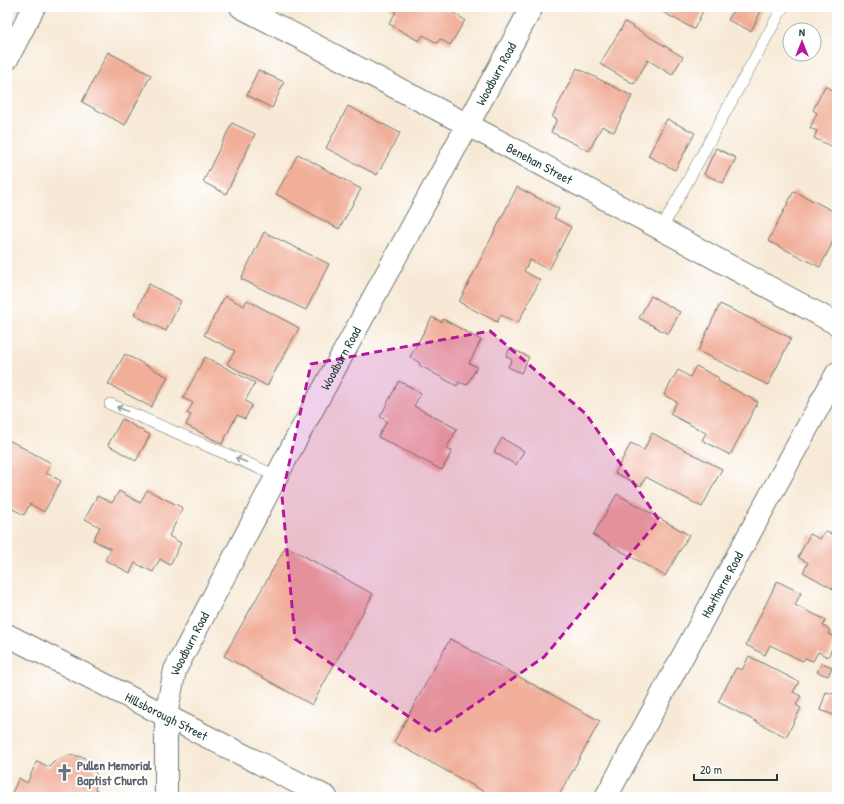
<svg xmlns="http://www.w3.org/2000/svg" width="844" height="804" font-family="'Patrick Hand',sans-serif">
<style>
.building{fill:#f1af9a}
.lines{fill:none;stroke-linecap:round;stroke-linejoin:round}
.lane-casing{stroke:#6b796c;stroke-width:12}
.street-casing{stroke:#6b796c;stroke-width:24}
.primary-casing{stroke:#6b796c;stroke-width:24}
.lane{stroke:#fff;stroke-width:11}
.street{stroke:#fff;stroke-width:22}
.primary{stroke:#fff;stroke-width:22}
.oneway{stroke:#8f9e9a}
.marked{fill:#b5179e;fill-opacity:0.2;stroke:#b5179e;stroke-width:3;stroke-dasharray:8 5;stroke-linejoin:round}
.labels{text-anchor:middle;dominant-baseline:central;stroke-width:4;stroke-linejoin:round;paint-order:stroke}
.street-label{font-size:13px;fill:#1f3d34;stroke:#fff}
.worship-label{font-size:13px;font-weight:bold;fill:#5b616d;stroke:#fff;text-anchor:start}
</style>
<rect width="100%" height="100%" fill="#fff"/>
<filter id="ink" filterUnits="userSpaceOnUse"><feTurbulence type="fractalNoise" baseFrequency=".025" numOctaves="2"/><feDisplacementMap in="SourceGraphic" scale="8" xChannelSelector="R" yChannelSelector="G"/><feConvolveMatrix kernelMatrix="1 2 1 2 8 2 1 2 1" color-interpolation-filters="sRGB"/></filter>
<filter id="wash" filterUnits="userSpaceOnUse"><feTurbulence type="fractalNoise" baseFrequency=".012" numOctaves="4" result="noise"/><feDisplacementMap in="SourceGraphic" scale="16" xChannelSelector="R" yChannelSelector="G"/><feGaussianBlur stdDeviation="0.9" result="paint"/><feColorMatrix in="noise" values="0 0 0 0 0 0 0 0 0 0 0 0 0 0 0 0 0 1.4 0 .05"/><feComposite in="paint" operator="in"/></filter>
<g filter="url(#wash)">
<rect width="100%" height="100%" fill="#f7e9d5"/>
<g id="blocks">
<path class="building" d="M387,7H443L465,20L450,45L440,39L437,43L423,35L419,41L389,24L396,12Z
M637,7H650L647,12Z
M653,7H705L694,29Z
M735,7H763L751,31L728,20Z
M625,22L683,57L672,75L648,60L634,84L600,64Z
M108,52L151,75L125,125L82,102Z
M577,68L632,96L614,132L602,126L589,151L551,132L557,119L552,117Z
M258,70L284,82L272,108L247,95Z
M825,86L837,92V149L814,138L817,131L810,128L817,113L813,110Z
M348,106L400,133L377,175L326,148Z
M667,119L695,133L675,170L648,156Z
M232,123L255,134L226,194L203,182Z
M716,148L736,158L723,183L704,174Z
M298,154L361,189L339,229L276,194Z
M517,187L559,209L554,218L571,227L549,270L530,260L524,271L540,280L518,323L501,315L497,322L459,302Z
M794,191L837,213V234L820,267L768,241Z
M264,232L329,264L306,310L241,279Z
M149,284L181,301L166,331L134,315Z
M225,296L244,306L247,300L299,328L267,386L227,364L235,351L204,335Z
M651,296L680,312L668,334L639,318Z
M720,304L791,338L768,385L698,351Z
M432,317L441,322L443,319L481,340L469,363L477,367L467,385L459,382L457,386L419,365L420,363L410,357Z
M510,348L529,357L521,373L508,367L512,360L506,356Z
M125,354L168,377L151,407L108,384Z
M205,357L255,383L245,401L252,405L245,419L237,415L222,444L186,425L191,415L187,413L193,403L183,398Z
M696,366L719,378L718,381L758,402L730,455L702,440L706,433L670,414L677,402L664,395L678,370L690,377Z
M399,381L421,393L414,406L457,429L446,449L452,451L442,470L378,437L387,421L380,417Z
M122,419L150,435L136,461L108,445Z
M652,433L722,469L702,507L646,477L641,486L615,473L631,443L644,450Z
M502,438L524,451L516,465L494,452Z
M7,439L51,463L46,473L61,481L44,512L30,504L24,515L7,506Z
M147,490L183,508L169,536L181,543L170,565L160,559L153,572L135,563L130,573L105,560L111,549L93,540L100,527L85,519L97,496L112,503L119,491L140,503Z
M617,494L689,535L665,576L593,535Z
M825,531L837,537V591L803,572L808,563L798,557L810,534L820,539Z
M286,546L373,594L312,705L224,656Z
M777,581L801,593L795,605L826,620L823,626L830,630L828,634L837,638L828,657L818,652L813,661L805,658L803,661L770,645L765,655L746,645Z
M450,639L600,721L558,797H494L394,742Z
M749,656L799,682L793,692L801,696L796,705L801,708L786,737L718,702L736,668L742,670Z
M822,663L832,667L828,676L817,672Z
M826,692L837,695V716L820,710Z
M70,755L83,757L93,765L97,777L95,790L110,797H10L19,778L27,783L37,761L49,767L56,760Z"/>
</g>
</g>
<g filter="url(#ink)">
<use href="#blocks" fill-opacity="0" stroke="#6b796c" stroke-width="1"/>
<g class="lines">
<defs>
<path id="lane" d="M662,228L783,7
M110,404L277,476"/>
<g id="street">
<path id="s1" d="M241,7L489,136L837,324"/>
<path d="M7,59L34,7"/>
<path id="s2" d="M166,797V715L175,670L293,445L532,7"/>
<path id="s3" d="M606,797L837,373"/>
</g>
<g id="primary">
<path id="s4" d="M7,635L326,797"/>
</g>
</defs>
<use href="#lane" class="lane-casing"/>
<use href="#street" class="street-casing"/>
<use href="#primary" class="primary-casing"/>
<use href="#lane" class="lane"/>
<use href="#street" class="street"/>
<use href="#primary" class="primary"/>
</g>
<defs><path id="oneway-shaft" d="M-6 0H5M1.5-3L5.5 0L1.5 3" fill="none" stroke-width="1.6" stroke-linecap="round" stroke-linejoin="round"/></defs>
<g class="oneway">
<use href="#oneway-shaft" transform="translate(122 409) rotate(-157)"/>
<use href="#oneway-shaft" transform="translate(241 460) rotate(-157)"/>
</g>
</g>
<path class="marked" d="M490,331L586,414L659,520L544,657L433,733L295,639L282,496L311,364Z"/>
<defs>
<symbol id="church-bare" viewBox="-9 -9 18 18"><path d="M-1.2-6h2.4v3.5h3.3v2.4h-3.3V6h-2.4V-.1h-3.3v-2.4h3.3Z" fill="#6b7280" stroke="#fff" stroke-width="2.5" paint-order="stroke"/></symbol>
</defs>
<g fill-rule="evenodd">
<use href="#church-bare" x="52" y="760" width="25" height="25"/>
</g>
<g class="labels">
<g class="street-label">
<text stroke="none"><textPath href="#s2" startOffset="805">Woodburn Road</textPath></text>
<text stroke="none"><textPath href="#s1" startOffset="337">Benehan Street</textPath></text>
<text stroke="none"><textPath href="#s2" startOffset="481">Woodburn Road</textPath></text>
<text stroke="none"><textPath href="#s3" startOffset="242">Hawthorne Road</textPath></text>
<text stroke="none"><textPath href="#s2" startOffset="158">Woodburn Road</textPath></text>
<text stroke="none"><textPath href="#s4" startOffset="179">Hillsborough Street</textPath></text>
</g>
<g class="worship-label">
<text x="77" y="765">Pullen Memorial<tspan x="77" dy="15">Baptist Church</tspan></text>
</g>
</g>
<rect width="844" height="804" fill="none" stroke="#fff" stroke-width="24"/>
<g transform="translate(802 42)"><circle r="19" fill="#ffffff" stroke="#a5b1ae"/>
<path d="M0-3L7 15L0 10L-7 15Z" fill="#b5179e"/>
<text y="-6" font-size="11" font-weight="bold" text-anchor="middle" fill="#1f3d34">N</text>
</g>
<path d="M694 774v6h83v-6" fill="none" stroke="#1f3d34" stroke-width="2"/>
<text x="700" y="774" font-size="12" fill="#1f3d34" stroke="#ffffff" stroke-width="3" paint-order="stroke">20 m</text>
</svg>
